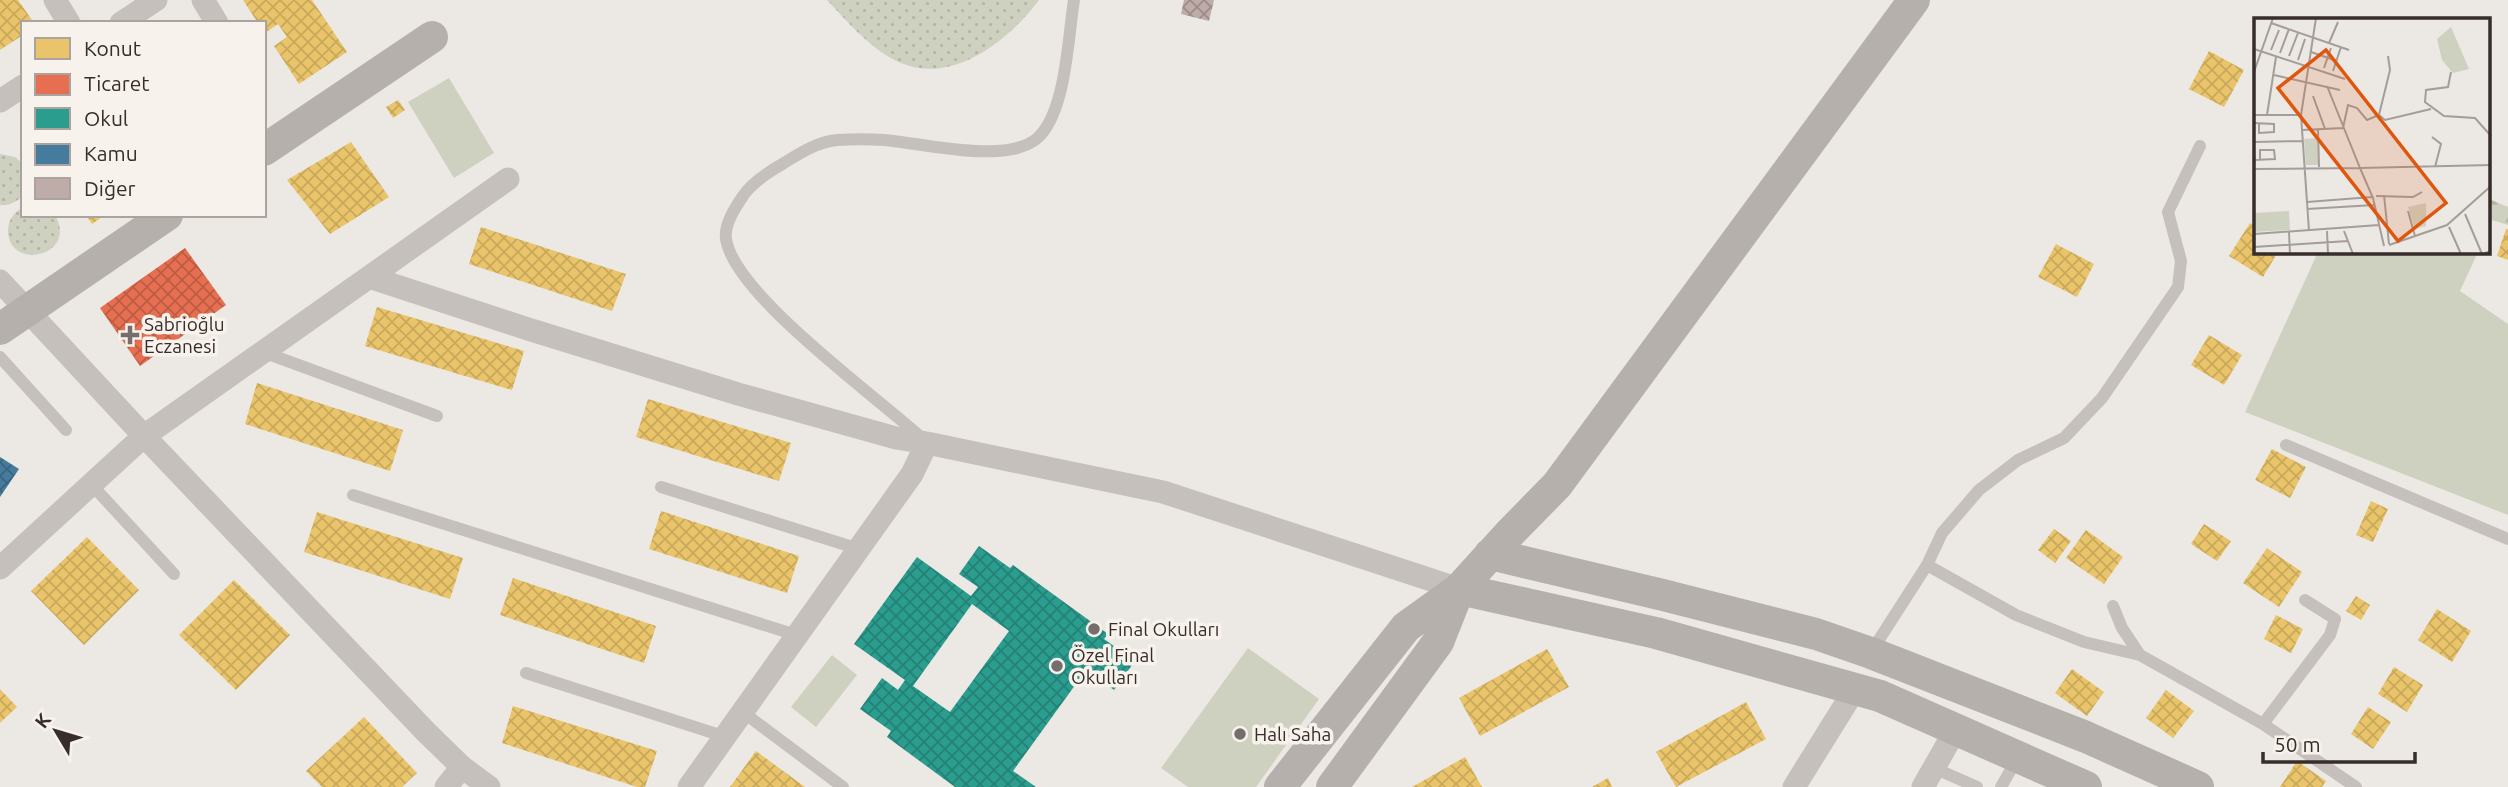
<svg xmlns="http://www.w3.org/2000/svg" width="2508" height="787" font-family="Ubuntu,sans-serif">
<style>
.grass{fill:#cfd1c0}
.forest{fill:url(#forest-firs)}
.park{fill:url(#park-dots)}
.homes{fill:url(#homes-cross-hatch)}
.shops{fill:url(#shops-cross-hatch)}
.schools{fill:url(#schools-cross-hatch);fill-rule:evenodd}
.public{fill:url(#public-cross-hatch)}
.building{fill:url(#building-cross-hatch)}
.lines{fill:none;stroke-linecap:round;stroke-linejoin:round}
.lane{stroke:#c6c0bc;stroke-width:12}
.street{stroke:#c6c0bc;stroke-width:23}
.secondary{stroke:#b6b0ad;stroke-width:32}
.poi-dot{fill:#766e6c;stroke:#f8f2ec;stroke-width:2.5}
.labels{text-anchor:middle;dominant-baseline:central;stroke-width:7;stroke-linejoin:round;paint-order:stroke}
.poi-label{font-size:19px;fill:#372d2b;stroke:#f8f2ec;text-anchor:start}
.inset-road{fill:none;stroke:#a49d9a;stroke-width:2}
.view{fill:#df570e;fill-opacity:0.15;stroke:#df570e;stroke-width:3.5}
.inset-edge{fill:none;stroke:#372d2b;stroke-width:3.5}
</style>
<defs>
<pattern id="forest-firs" width="22" height="20" patternUnits="userSpaceOnUse" patternTransform="scale(1.75)"><rect width="22" height="20" fill="#cfd1c0"/><path d="M5 1l3.5 6h-7zM16 11l3.5 6h-7z" fill="#b2b4a5"/></pattern>
<pattern id="park-dots" width="8" height="8" patternUnits="userSpaceOnUse" patternTransform="scale(1.75)"><rect width="8" height="8" fill="#cfd1c0"/><path d="M2 2h.1M6 6h.1" fill="none" stroke="#b2b4a5" stroke-width="1.8" stroke-linecap="round"/></pattern>
<pattern id="homes-cross-hatch" width="8" height="8" patternUnits="userSpaceOnUse" patternTransform="scale(1.75)"><rect width="8" height="8" fill="#e9c46a"/><path d="M0 0l8 8M0 8l8-8" fill="none" stroke="#c8a95c"/></pattern>
<pattern id="shops-cross-hatch" width="8" height="8" patternUnits="userSpaceOnUse" patternTransform="scale(1.75)"><rect width="8" height="8" fill="#e76f51"/><path d="M0 0l8 8M0 8l8-8" fill="none" stroke="#bc5c43"/></pattern>
<pattern id="schools-cross-hatch" width="8" height="8" patternUnits="userSpaceOnUse" patternTransform="scale(1.75)"><rect width="8" height="8" fill="#2a9d8f"/><path d="M0 0l8 8M0 8l8-8" fill="none" stroke="#258075"/></pattern>
<pattern id="public-cross-hatch" width="8" height="8" patternUnits="userSpaceOnUse" patternTransform="scale(1.75)"><rect width="8" height="8" fill="#457b9d"/><path d="M0 0l8 8M0 8l8-8" fill="none" stroke="#3a6580"/></pattern>
<pattern id="building-cross-hatch" width="8" height="8" patternUnits="userSpaceOnUse" patternTransform="scale(1.75)"><rect width="8" height="8" fill="#beaca8"/><path d="M0 0l8 8M0 8l8-8" fill="none" stroke="#9b8c89"/></pattern>
</defs>
<rect width="100%" height="100%" fill="#ece8e4"/>
<path class="grass" d="M449,78L494,153L454,178L408,102Z
M2318,252H2478L2460,291L2508,324V515L2245,412Z
M1248,648L1319,699L1256,787H1188L1161,768Z
M832,655L857,675L816,727L791,707Z"/>
<path class="forest" d="M2489,199L2508,207V225L2492,220L2489,227Z"/>
<path class="park" d="M827,0H1039C1009,40 953,85 901,63C872,51 848,22 827,0Z
M0,154L15,157L23,164V195C17,202 9,206 0,205Z
M23,207V215H55C79,257 7,272 8,229C9,219 14,212 23,207Z"/>
<path class="homes" d="M0,0H18L34,23H23V35L0,50Z
M243,0H312L347,52L299,84L274,46L287,37L278,24L265,33L264,23H258Z
M2209,51L2244,70L2224,107L2189,89Z
M398,100L405,110L393,118L386,107Z
M351,142L389,197L330,234L287,180Z
M86,215H105L92,224Z
M2250,223L2256,227V252H2278L2263,277L2229,256Z
M481,227L626,274L612,311L469,264Z
M2506,229H2508V260L2497,256Z
M2056,244L2094,264L2077,297L2038,277Z
M377,307L524,351L512,390L365,346Z
M2209,335L2242,355L2224,385L2191,365Z
M257,383L403,430L390,471L245,424Z
M648,399L791,443L779,481L636,437Z
M2272,449L2306,467L2290,498L2255,480Z
M2371,501L2388,509L2373,542L2356,535Z
M661,511L799,556L787,593L649,549Z
M317,512L463,558L450,599L304,552Z
M2204,524L2231,541L2217,561L2191,544Z
M2054,529L2071,541L2055,563L2038,550Z
M2086,530L2123,557L2104,584L2066,558Z
M87,537L139,590L84,645L31,591Z
M2267,548L2302,572L2279,607L2243,583Z
M513,578L656,626L644,663L500,615Z
M234,580L290,635L236,690L179,635Z
M2356,596L2370,605L2361,620L2346,611Z
M2437,609L2471,631L2452,662L2418,640Z
M2276,615L2303,629L2291,653L2264,639Z
M1547,649L1569,687L1480,736L1459,698Z
M2394,667L2423,685L2407,712L2378,694Z
M2072,669L2104,692L2087,716L2055,693Z
M0,689L17,707L0,723Z
M2166,690L2194,711L2173,738L2146,718Z
M1746,702L1766,739L1676,787L1656,752Z
M513,706L657,751L645,787H637L502,743Z
M2368,707L2391,722L2373,749L2351,734Z
M364,717L417,773L402,787H322L306,771Z
M756,751L805,787H730Z
M1465,757L1482,787H1412Z
M2297,761L2326,781L2322,787H2280Z
M1608,778L1612,787H1592Z"/>
<path class="shops" d="M185,248L226,305L140,366L100,308Z"/>
<path class="schools" d="M979,546L1010,568L1013,565L1108,634L1104,639L1135,661L1114,690L1086,670L1013,771L1036,787H955L887,737L891,731L860,709L882,678L898,690L905,680L854,644L917,557L971,596L978,587L959,574ZM972,604L1009,631L950,712L913,686Z"/>
<path class="public" d="M0,457L19,469L0,497Z"/>
<path class="building" d="M1184,0H1214L1209,21L1181,14Z"/>
<g class="lines">
<path class="lane" d="M263,352L437,416
M0,357L66,430
M924,440C880,399 734,295 726,239C724,224 735,208 743,196C752,182 770,171 784,163C800,153 817,142 837,140C852,139 869,139 884,140C922,143 1002,164 1035,140C1066,117 1068,37 1074,0
M2286,445L2508,539
M91,484L174,574
M661,487L859,549
M353,495L796,635
M1927,565L2016,615L2084,642L2140,655L2263,724L2356,787
M2113,606L2122,628L2140,655
M1871,652L1927,565L1942,533L1979,490L2018,460L2064,438L2102,398L2178,287L2181,261L2168,212L2200,146
M526,673L726,737
M744,713L843,787
M2263,724L2330,635L2335,619L2305,600
M1934,768L1977,787
M2001,787L2018,757"/>
<path class="street" d="M55,0L69,23
M203,0L217,23
M121,23L156,0
M0,101L23,86
M369,277L528,329L738,394L896,438L927,443L1163,492L1459,589
M0,281L144,436L426,732L462,767L489,787
M0,568L144,436L508,179
M446,787L462,767
M689,787L912,474L927,443
M1794,787L1855,689
M1923,787L1956,729"/>
<path class="secondary" d="M264,150L432,37
M0,329L167,215
M1490,554L1663,595L1816,634L1871,653L2086,737L2198,787
M1459,589L1656,633L1880,696L2086,787
M1280,787L1406,627L1459,589L1509,534L1557,485L1914,0
M1332,787L1438,642L1459,589"/>
</g>
<g class="poi-dot">
<path d="M126.5 324.5h7v7h7v7h-7v7h-7v-7h-7v-7h7z"/>
<circle cx="1094" cy="629" r="7"/>
<circle cx="1057" cy="666" r="7"/>
<circle cx="1240" cy="734" r="7"/>
</g>
<g class="labels">
<g class="poi-label">
<text x="144" y="324">Sabrioğlu<tspan x="144" dy="22">Eczanesi</tspan></text>
<text x="1108" y="629">Final Okulları</text>
<text x="1071" y="655">Özel Final<tspan x="1071" dy="22">Okulları</tspan></text>
<text x="1254" y="734">Halı Saha</text>
</g>
</g>
<g transform="translate(2254 18)">
<rect width="236" height="236" fill="#ece8e4"/>
<path d="M172,185V208L161,211L154,189ZM35,193L36,212L0,214V195Z" fill="#cfd1c0"/>
<path d="M197,9L215,51L199,55L188,42L183,21Z" fill="#cfd1c0"/>
<path d="M64,120V147H52L50,121Z" fill="#cfd1c0"/>
<path class="inset-road" d="M17,5L95,32M75,25L84,4M0,31L91,61M17,32L25,12M57,34L83,43M26,35L35,11M35,38L44,15M134,38L136,52L125,97L131,102L177,91M44,42L51,21M70,50L77,30M79,53L87,29M0,54L19,0M197,54L194,69L172,72L171,84L190,98L221,100L237,118M20,57L86,72M73,68L106,150L237,147M59,78L71,111M0,97H47M13,97L22,39M0,105L20,106V114L5,115V106M48,112L89,110L94,87L103,90L113,102L125,97M64,112L65,149M178,119L187,126L181,149M0,124L49,123M0,142L21,141L20,132H6V142M106,150L119,180L130,228M0,151L106,150M130,177L135,226M122,178L159,179L168,174M53,184L118,179M53,191L120,187M154,193L161,218M211,196L228,236L237,233M195,209L207,236M55,213L47,97L62,0M73,213L74,236M90,213L99,236M35,214L36,236M0,216L125,207M135,227L193,207L237,168M0,229L94,223"/>
<path class="view" d="M72,32L192,185L144,223L24,70Z"/>
<rect width="236" height="236" class="inset-edge"/>
</g>
<rect x="21" y="21" width="245" height="196" fill="#f8f2ec" stroke="#aba39f" stroke-width="2"/>
<rect x="35" y="38" width="35" height="21" fill="#e9c46a" stroke="#aba39f" stroke-width="2"/>
<text x="84" y="56" font-size="21" fill="#372d2b">Konut</text>
<rect x="35" y="74" width="35" height="21" fill="#e76f51" stroke="#aba39f" stroke-width="2"/>
<text x="84" y="91" font-size="21" fill="#372d2b">Ticaret</text>
<rect x="35" y="108" width="35" height="21" fill="#2a9d8f" stroke="#aba39f" stroke-width="2"/>
<text x="84" y="126" font-size="21" fill="#372d2b">Okul</text>
<rect x="35" y="144" width="35" height="21" fill="#457b9d" stroke="#aba39f" stroke-width="2"/>
<text x="84" y="161" font-size="21" fill="#372d2b">Kamu</text>
<rect x="35" y="178" width="35" height="21" fill="#beaca8" stroke="#aba39f" stroke-width="2"/>
<text x="84" y="196" font-size="21" fill="#372d2b">Diğer</text>
<g transform="translate(56 731) rotate(308)" stroke="#f8f2ec" stroke-width="5" paint-order="stroke">
<path d="M0-5L12 26L0 18L-12 26Z" fill="#372d2b"/>
<text y="-10" font-size="19" font-weight="bold" text-anchor="middle" fill="#372d2b">K</text>
</g>
<path d="M2263 752v10h152v-10" fill="none" stroke="#372d2b" stroke-width="3.5"/>
<text x="2274" y="752" font-size="21" fill="#372d2b" stroke="#f8f2ec" stroke-width="5" paint-order="stroke">50 m</text>
</svg>
